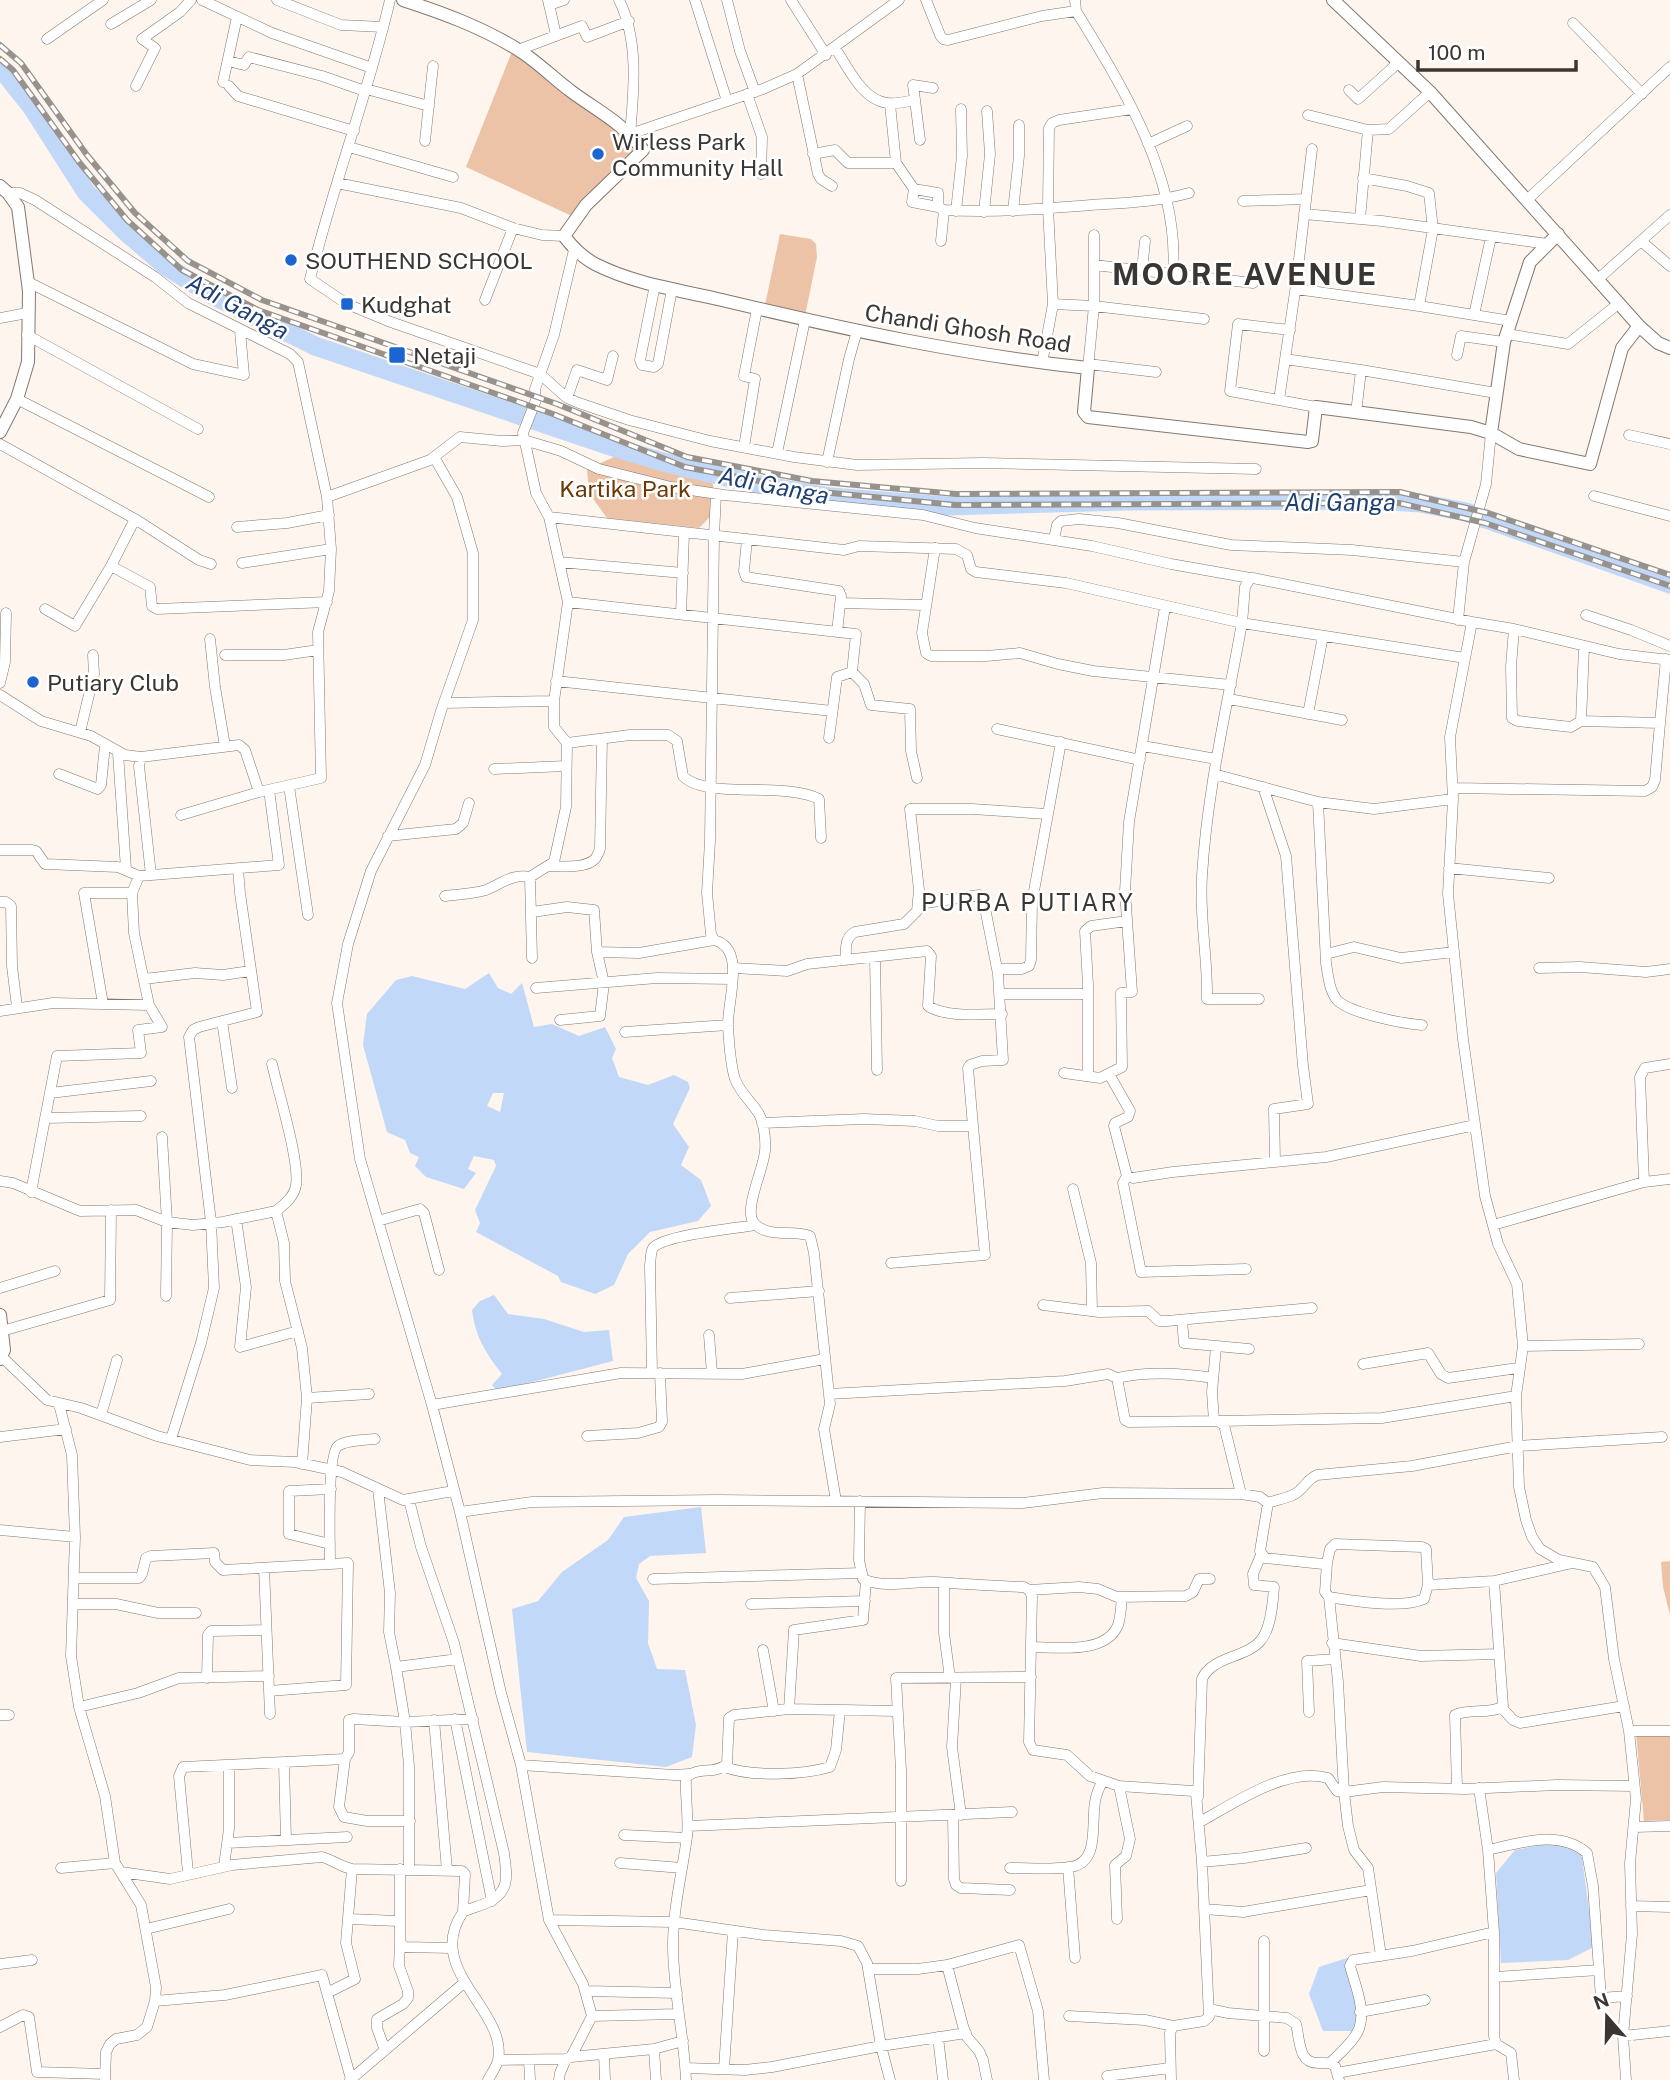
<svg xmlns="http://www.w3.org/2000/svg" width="1670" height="2080" font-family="'Public Sans',sans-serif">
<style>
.green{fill:#edc3a7}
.water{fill:#c2d8f8;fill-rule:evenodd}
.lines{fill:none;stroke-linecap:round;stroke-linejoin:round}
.river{stroke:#c2d8f8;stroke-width:19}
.minor-casing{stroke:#827871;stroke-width:11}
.tertiary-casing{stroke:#827871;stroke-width:14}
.minor{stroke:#fff;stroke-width:10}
.tertiary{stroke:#fff;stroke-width:12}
.rail-casing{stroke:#98928d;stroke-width:6}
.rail{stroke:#fff;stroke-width:3.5;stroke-dasharray:10;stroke-linecap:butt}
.poi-dot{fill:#1c65d0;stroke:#fff;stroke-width:2.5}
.labels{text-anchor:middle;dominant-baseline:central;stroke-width:5;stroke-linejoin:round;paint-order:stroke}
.poi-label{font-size:23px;fill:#3a3633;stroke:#fff;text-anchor:start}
.street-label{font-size:23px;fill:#3a3633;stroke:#fff}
.park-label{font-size:23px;fill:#6b3705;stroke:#fff}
.water-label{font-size:24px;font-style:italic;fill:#1f3f71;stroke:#fff}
.neighbourhood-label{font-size:24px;letter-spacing:2px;fill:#3a3633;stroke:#fff}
.district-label{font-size:30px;font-weight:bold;letter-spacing:2px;fill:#3a3633;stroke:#fff}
</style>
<rect width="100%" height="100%" fill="#fef5ee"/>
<path class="green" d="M513,49L622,129L638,149L572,216L466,167Z
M780,234L811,239L816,244L817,257L805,316L765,305Z
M623,453L711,476L718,509L699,528L607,518L589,493L587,469Z
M1670,1561V1615L1663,1587L1661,1562Z
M1636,1732H1670V1820L1644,1821Z"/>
<path class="water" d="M489,973L498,988L511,994L522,983L534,1027L552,1024L579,1036L605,1027L616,1049L612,1058L619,1077L648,1085L674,1075L688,1082L690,1088L673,1124L689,1147L681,1165L701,1180L711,1206L698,1221L650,1232L628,1254L614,1285L595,1294L561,1282L558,1276L476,1232L480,1223L475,1210L496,1166L494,1160L474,1156L468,1169L476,1173L464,1189L426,1177L415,1166L419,1157L410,1153L405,1140L387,1132L363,1045L367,1014L396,980L412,976L465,989ZM493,1093H504L500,1112L487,1106Z
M494,1295L508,1314L544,1319L584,1332L609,1330L613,1361L497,1391L492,1385L502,1374C486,1354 475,1336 472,1310L480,1301Z
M701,1507L706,1553L650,1556L639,1564L636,1578L649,1601L648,1643L657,1669L685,1670L696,1725L692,1757L666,1767L527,1752L512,1609L538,1601L562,1572L608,1540L624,1517Z
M1557,1842L1581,1850L1594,1947L1568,1960L1501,1963L1496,1873L1515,1850Z
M1350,1957L1362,2004L1357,2031H1323L1309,1994L1319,1967Z"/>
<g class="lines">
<path class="river" d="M0,67L31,106L86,192L127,233L167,267L212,295L315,346L613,447L663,462L760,485L831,497L947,506L1127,501L1378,500L1420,503L1466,512L1670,584"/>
<defs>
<path id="minor" d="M202,0L272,33L372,68
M277,0L341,25L383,27
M390,0C368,94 333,185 310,279L347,304L388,321L540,374L567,398L579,403L629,420L710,441L794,457L857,465L983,463L1256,469
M548,0L556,35
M619,0C639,40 634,90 630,134L763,89L797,74L899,0
M695,0L727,101
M727,0L740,51L755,92
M791,0L826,55
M926,0L940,35L943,39L948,40L1042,16L1076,11
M1075,0L1076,11C1124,89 1180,179 1173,274L1253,283
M549,5L564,0
M1573,23L1642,94
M111,24L151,0
M47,39L103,0
M835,48C848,67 862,100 887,103C896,104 906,102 915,100L913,85L933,88
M518,50L582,26L587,37L629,21
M228,61L244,65L249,57L322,76L365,91
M797,74L818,174L821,179L832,186
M223,82L237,17
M136,86L155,48L142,39L180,12L191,0
M229,86L238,96L354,131
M366,89L429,106
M1349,90L1358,99L1399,62
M747,94L762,137L761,174
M915,100L920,140
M890,104L896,163L914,189L938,193V207L944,210
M1308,115L1368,130L1389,129L1430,92
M425,141L433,66
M1148,144L1187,126
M349,147L453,177
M813,154L835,150L848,163H896
M337,183L461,208L513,228L542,235L564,236
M914,189L912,202L938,207
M8,193H20L35,200L155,277L188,303L290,354L298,362L327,497L331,549L329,591L318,632L321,778L259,792L181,815
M1528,199L1670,67
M1243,201L1306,199
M956,211L962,156L961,109
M1013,211L1019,156V125
M984,212L990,154L987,111
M1304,214L1382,221L1548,244
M1360,219L1368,130
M941,241L944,210C993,213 1042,209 1091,205C1124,203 1157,202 1189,193
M1641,241L1670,266
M1094,265L1173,274
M1142,270L1145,241
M1597,280L1670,215
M28,282L193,364L244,375L240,331
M655,285L640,360L642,365L654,367L658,364L672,289
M1296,289L1419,306L1433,229L1429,193L1407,186L1363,178
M485,300L513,228
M1053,304L1094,306L1204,319
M1419,306L1511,321
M1474,315L1491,237
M0,318L27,313
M1290,330L1238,324L1230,391L1316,407
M1507,334L1568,344L1618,304
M27,335L198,429
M1457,355L1461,336L1504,342
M1285,359L1361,370
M1042,363L1053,304L1048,208L1049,128L1052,123L1059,120L1132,109
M1088,364L1156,372
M1088,368L1094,306V235
M567,398L577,370L607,380L613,356
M17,399L209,497
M1279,400L1296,285L1312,149
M1356,413L1361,370L1496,393
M1629,435L1670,444
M0,444L135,519L199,560L211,564
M744,447L755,379L744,376L757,309
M777,453L805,320
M434,457L457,497L473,553V620L441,711L425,765L371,871L348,944L337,1003L360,1159L432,1405L460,1512L501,1693L521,1765L549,1920L583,1984L592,2016L571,2057L566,2059L498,2060
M827,462L849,359L857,331
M716,494L714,536L710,841L707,893L711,934L714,940C747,948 727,1001 728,1026C729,1042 730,1063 735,1079C740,1093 752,1102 759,1114C764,1123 766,1141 765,1151C764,1168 743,1210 754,1223C768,1239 793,1229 810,1236L814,1253L830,1404L824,1429L836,1501
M1594,496L1670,516
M327,497L430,460L460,437L502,441L524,440L561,451L599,469L671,487L724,495L923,515L975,528L1092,546L1171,564L1250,578
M549,517L844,550L859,546L956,549L967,555L971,569L976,572L1066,583L1242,623L1245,587L1250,578H1253L1472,622
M237,527L287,523L329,515
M747,539L744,571L746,577L839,591L841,596L837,632
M1054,539L1057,525L1061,521L1079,519L1118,523L1231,545L1352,550L1464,562
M935,548L922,633L926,653L931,656H986L1020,653L1058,664L1093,671L1231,685
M559,562L683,573
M242,563L331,549
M111,566L150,587L152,606L157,609L327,602
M568,602L856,634L852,672L837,677L829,738
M840,603L925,605
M45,609L75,626L111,566L135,519
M681,614L684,533
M1586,615L1631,630L1670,646
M1458,620L1464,562L1486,484L1491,433
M1514,629L1511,666L1512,718L1518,721L1571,727L1581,721
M210,639L215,687L225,746
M1584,647L1581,721L1660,723L1666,659
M225,655H284L318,650
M852,672L864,684L871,705L910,709L911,751L917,778
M556,681L832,711
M0,683L5,662L6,613
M0,695L41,721L91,736L125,755L141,757L239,745L245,750L259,792
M1229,699L1342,720
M444,703L554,701
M1308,714L1323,636
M997,729L1140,760
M80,732L94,674L93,655
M567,743L554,727V701L568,602L549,517L536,493L523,433L536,400L535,389L554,335L574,250
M1143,746L1216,759
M118,753L126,869
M141,757L139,766L151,875
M494,769L566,766
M59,774L98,789L101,785L105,745
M1214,774L1318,802L1326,963C1328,975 1329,990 1337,1000C1349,1013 1404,1024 1422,1025
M289,786L308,915
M1263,787L1286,856L1303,1066L1308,1104L1274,1109L1275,1162
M1453,788L1645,791L1652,787L1655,780L1660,723
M1318,802L1374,809L1453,799
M388,836L456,829L463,823L469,803
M0,850H32L36,851L45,864L118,867L139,876
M548,866C561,866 585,869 595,859C596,858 600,850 600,849L602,739
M1449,868L1549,878
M530,877L532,958
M445,896C458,894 474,894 486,890C501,884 513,873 530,877L554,862L566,807L567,743L630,735H668L677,741L683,776C706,800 784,781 819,799L821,838
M0,902H6L11,906L12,966L17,1007
M919,904L979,895L985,908L998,974L1003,1060L982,1061L970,1065L968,1068L973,1126
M532,912L567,907L594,910L597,952L604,983L600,1016L560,1020
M597,952L639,953L714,940
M1326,954L1354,947L1401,958L1454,952
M875,958L877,1070
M846,960C846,949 844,938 855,932L904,924L917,911L919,890L910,809H972L1047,814
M734,968L787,971L807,964L927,951L931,956L928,1006C947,1018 980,1014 1002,1014
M1539,968L1580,967L1646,972L1670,969
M997,969H1022L1029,966L1031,960L1032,902L1061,742
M144,979L195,973L223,975L250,971
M536,988L657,978L732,979
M1000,994H1087
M1259,999H1207C1208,958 1199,917 1202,876C1207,791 1227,707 1242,623L1465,658
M103,1004L84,893H132
M0,1011L53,1003L149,1005
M222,1021L232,1088
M625,1032L728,1025
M272,1064C278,1091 300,1162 296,1185C294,1197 285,1204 276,1211
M1064,1073L1100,1078L1122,1067L1121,993L1132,992L1125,891L1129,822L1165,607
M1109,1074L1130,1111L1128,1117L1115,1123L1114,1126L1127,1176
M1088,1076V985L1085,931L1091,926L1127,921
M50,1093L151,1081
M45,1118L141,1116
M762,1123L864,1119L915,1121L938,1126H973L985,1255L891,1263
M162,1137L167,1222L166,1296
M0,1181L13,1183L80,1211L136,1210L167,1222L193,1225L223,1222L276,1211L284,1243L285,1281L302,1348L307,1398L302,1464
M1644,1182L1640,1077L1645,1068L1670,1064
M1073,1189L1091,1263L1092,1311
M31,1192L57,1056L141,1053L138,1030L162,1027L149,1005L134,933L132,893L139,876L279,865L269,790
M236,1219L246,1287L240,1347L298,1331
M378,1221L420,1209L424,1213L439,1270
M1493,1225L1644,1182L1670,1179
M1246,1269L1141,1272L1123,1183L1127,1176L1133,1178L1173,1172L1326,1157L1475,1125
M0,1288L55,1271
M730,1298L819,1291
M1043,1305L1099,1312L1148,1311L1159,1321H1167L1312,1308
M1182,1320L1184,1343L1249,1349
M2,1331L110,1300L111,1210
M709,1335L712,1373
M1523,1346L1639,1344
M2,1357L47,1400L81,1408L157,1436L250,1460L295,1462L342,1472L403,1500L453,1491
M1363,1364L1428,1353L1441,1374L1448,1378L1518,1368
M652,1373L650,1265C651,1260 650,1253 653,1248C662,1235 738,1228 756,1225
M1117,1378C1147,1371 1182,1373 1213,1378
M829,1394L1065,1381L1108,1374L1117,1378L1125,1420L1129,1422L1218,1421L1224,1425L1241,1494
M307,1398L369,1394
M59,1404L72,1455L75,1537L71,1656L79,1707L105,1796L115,1863L141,1905L156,1987L155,2001L147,2027L137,2035L116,2039L110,2044L106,2052L105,2080
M432,1405L621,1373L742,1374L825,1359
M101,1415L117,1360
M1214,1421L1212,1392L1216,1347
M1219,1421L1382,1418L1516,1396
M587,1436L638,1433L659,1427L662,1422L660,1373
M0,1437L66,1429
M171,1439L201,1343L214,1288L211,1222L189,1037L193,1030L199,1027L257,1012L240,893L238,869
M378,1489L390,1593L389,1632L396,1667
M409,1500L421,1547L454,1643L504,1853C507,1877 511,1893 484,1904C477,1907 470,1908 463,1912C423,1970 508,2010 498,2060C497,2066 491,2074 488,2080
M860,1501L859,1560L863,1579C885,1589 912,1581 935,1582C964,1584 994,1586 1024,1587L1029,1590L1032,1596L1029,1742L1033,1750L1067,1755L1090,1776L1119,1786L1193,1791L1196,1793L1202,1862L1209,2017L1204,2021L1173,2026L1170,2033L1171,2080
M1268,1503C1277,1499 1293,1498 1300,1490C1307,1484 1308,1479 1317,1475L1412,1466L1518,1446L1662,1437
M460,1512L532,1502L718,1500L1023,1503L1103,1493L1241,1494L1260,1497L1268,1503L1260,1551L1265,1558L1323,1564L1327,1563L1330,1549L1335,1544L1422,1547L1426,1549L1428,1585L1494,1581L1568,1564
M0,1530L75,1537
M330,1544L289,1534V1491L331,1489
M1327,1563L1325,1592L1329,1597C1353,1601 1402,1609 1424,1599L1428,1585
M330,1564C330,1546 327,1454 338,1446C346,1440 365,1440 375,1439
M264,1568L270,1714
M74,1578H139L142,1574L146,1558L151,1556L214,1553L215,1562L223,1570L348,1563L346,1685L269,1691
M653,1579L862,1573
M944,1583V1633L950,1678
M1029,1590L1079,1587L1098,1589L1117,1597L1186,1596L1193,1592L1199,1579H1210
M1329,1597L1338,1682L1344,1792L1348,1826L1354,1850L1368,1868L1381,1956
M73,1604H116L158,1613H196
M751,1604L865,1601
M1332,1643L1421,1656L1499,1654
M1031,1647C1056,1647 1106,1655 1118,1625C1121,1616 1121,1606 1122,1597
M763,1650L774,1711
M207,1678L208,1635L211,1631L266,1630
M956,1678L952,1747L961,1815
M79,1707L138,1693L179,1678L269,1676
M1502,1708L1513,1720L1520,1723L1624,1706
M789,1709L897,1711
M1309,1712L1307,1661L1335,1659
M0,1715H9
M455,1719L492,1901
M434,1720L447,1870
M1629,1731H1670
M345,1759L339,1807L344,1817L367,1821H410
M284,1763L286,1840
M521,1765L674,1775L689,1774
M725,1767C751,1777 803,1775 830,1767L836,1750L840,1710
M1457,1788L1455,1715C1469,1708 1491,1715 1503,1706L1494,1581
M1198,1797L1202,1679C1212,1656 1247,1658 1261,1640C1271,1628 1273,1602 1274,1587L1254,1585L1253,1574L1261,1555
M953,1815L954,1879L956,1885L961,1888L1010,1890
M1200,1822C1234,1803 1288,1766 1328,1778L1337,1791L1344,1792L1383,1787L1465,1789L1557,1785L1634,1786
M688,1826L1012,1812
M1635,1827L1670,1826
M624,1835L687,1838
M227,1843L347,1837
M1488,1850C1520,1843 1559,1829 1587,1853L1593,1886L1599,1970L1495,1977
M1202,1862L1244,1858L1306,1848
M620,1863L682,1868
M224,1866L229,1829V1766
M1068,1867L1075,1958
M61,1868L115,1863
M1010,1868C1030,1868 1051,1870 1071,1867C1100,1862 1091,1824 1095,1802C1096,1795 1099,1788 1102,1782
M400,1869V1943L405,1947L451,1948
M409,1869V1766L405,1722L396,1667L458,1659
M121,1872L170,1879L232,1865L322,1857C333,1860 341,1867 352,1869L462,1871L465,1874L463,1912
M188,1873L179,1776L183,1767L345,1759L349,1752V1720L354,1719L405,1722L473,1719
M901,1881V1770L896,1678L1031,1677
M1631,1906L1670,1907
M1204,1909L1243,1912L1371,1890
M349,1919L398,1921
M1117,1919L1115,1865L1126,1856L1130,1839L1119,1786
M549,1920L674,1922L764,1935L841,1941L858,1946L867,1963L881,2046L890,2080
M146,1929L229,1909
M1494,1932V2036L1496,2044L1511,2053L1514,2080
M1264,1941V2051
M0,1964L32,1960
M947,1965L963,2026L967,2037L979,2051L983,2060L987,2080
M869,1969H918L947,1965L1019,1945L1038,2011L1044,2080
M1599,1970L1601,1998L1627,1996
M585,1991L677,1993
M327,1993L355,1979L346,1943L352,1869
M155,2001L225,1995L322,1975L351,2079
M1209,2009L1228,2013L1287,2018L1296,2024C1300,2040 1298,2064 1319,2063C1326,2063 1329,2062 1335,2066L1339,2080
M1360,2012L1425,2000
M592,2016L678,2014
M1069,2016L1145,2020L1173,2026
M0,2027L23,2015L29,2017L37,2072L105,2074
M1623,2036L1670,2031
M938,2037L943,2080
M654,2049L656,2080
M385,2050L377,2028V2019L403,2004L408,1998V1991L399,1966L400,1943
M604,2054L605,2080
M571,2057L654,2049L683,2041
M529,2060L530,2080
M1330,2063C1339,2054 1351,2044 1357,2033C1368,2014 1355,1985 1350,1966L1353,1960L1412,1951L1494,1932L1488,1850L1479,1788
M686,2068L745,2070L772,2067L881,2046L966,2033
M724,2069L733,1931
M1337,2073L1496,2044
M1107,2076L1170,2068
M350,2080L465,1982
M559,2080L560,2073L566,2059
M686,2080C684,2035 673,1990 673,1945C673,1909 682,1873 687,1837C689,1818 685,1798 686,1778C696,1766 715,1775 727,1764L729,1718L734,1715L789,1709L794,1630L863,1620L866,1580
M1626,2080L1623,2036L1632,1934L1630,1863L1636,1799L1629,1731L1614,1659L1605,1587L1593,1567L1559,1560L1540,1549L1532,1537L1526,1520L1519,1487L1516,1396L1523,1346L1517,1284L1498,1244L1485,1196L1463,1039L1448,894L1453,799L1450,737L1472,622L1514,629L1619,654L1670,660"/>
<path id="tertiary" d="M403,0C443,13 481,27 517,49C537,61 554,79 572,92C598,111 624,124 643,150L586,205L564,236C573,248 582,257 595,264C634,284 680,290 722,300C843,329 964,355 1088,368L1084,412L1088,417L1308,442L1312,441L1316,407L1471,427L1491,433L1519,449L1590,464L1622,348L1639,326
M1333,0L1430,92L1639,326L1658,343L1670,348
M0,186L8,193L18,207L29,291L28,362L17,399L0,432
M1491,433L1504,342L1530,262L1558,234
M0,1315L4,1350L0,1359"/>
</defs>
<use href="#minor" class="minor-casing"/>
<use href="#tertiary" class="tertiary-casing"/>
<use href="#minor" class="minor"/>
<use href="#tertiary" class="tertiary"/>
<defs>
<path id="rail" d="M0,45L21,63L87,155L135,213L188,261L262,300L557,404L687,457L812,481L956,494L1400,492L1488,513L1670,575
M0,59L13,70L79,162L127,220L182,270L258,310L553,414L685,467L811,491L955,505L1399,503L1485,523L1670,586"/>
</defs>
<use href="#rail" class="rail-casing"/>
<use href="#rail" class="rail"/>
</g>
<g class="poi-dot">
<circle cx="598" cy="154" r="7"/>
<circle cx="291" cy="260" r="7"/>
<rect x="340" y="297" width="14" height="14" rx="3.5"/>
<rect x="388" y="346" width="18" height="18" rx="3.5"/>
<circle cx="33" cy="682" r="7"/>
</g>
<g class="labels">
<g class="poi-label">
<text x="612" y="141">Wirless Park<tspan x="612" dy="26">Community Hall</tspan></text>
<text x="305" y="260">SOUTHEND SCHOOL</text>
<text x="361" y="304">Kudghat</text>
<text x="413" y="355">Netaji</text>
<text x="47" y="682">Putiary Club</text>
</g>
<g class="street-label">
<text transform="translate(968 328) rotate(9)">Chandi Ghosh Road</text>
</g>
<g class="park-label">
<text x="625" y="488">Kartika Park</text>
</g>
<g class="water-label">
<text transform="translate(238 306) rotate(28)">Adi Ganga</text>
<text transform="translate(774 485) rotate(11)">Adi Ganga</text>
<text x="1340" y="502">Adi Ganga</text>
</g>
<g class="neighbourhood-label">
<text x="1028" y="902">PURBA PUTIARY</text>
</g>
<g class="district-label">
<text x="1245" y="274">MOORE AVENUE</text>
</g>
</g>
<g transform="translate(1607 2017) rotate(340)" stroke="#ffffff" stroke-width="5" paint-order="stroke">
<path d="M0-5L12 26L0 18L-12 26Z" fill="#3a3633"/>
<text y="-10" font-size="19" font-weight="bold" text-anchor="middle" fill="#3a3633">N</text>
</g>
<path d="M1418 60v10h158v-10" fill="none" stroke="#3a3633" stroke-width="3.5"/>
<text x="1428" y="60" font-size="21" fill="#3a3633" stroke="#ffffff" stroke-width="5" paint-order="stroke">100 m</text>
</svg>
